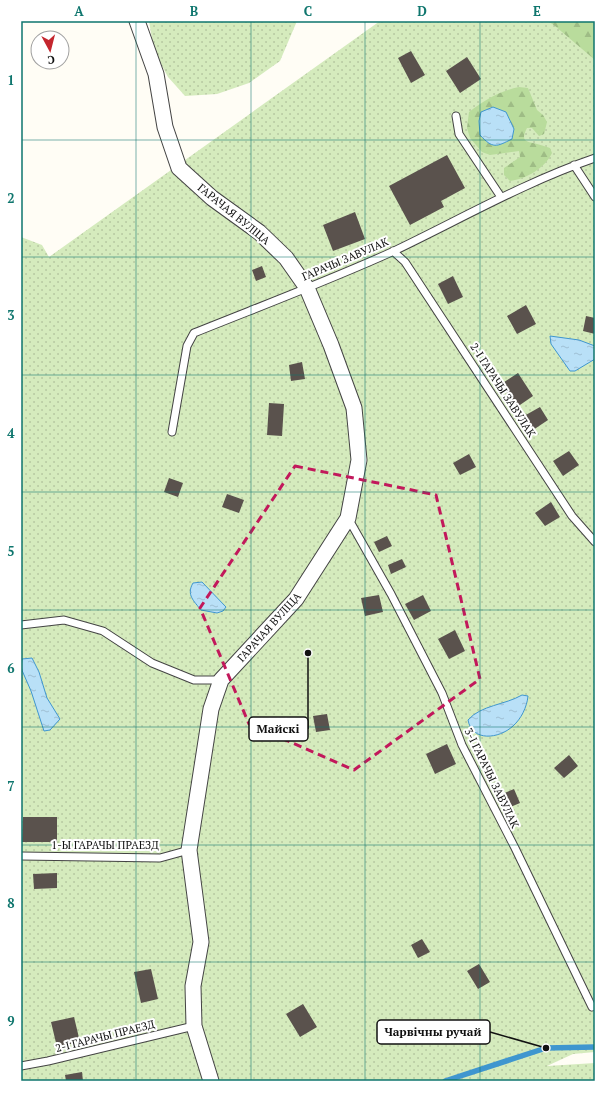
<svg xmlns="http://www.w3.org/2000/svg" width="616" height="1102" font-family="'PT Serif',serif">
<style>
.grass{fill:url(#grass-dots)}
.forest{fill:url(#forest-firs)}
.water{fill:url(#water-ripples);stroke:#3f96cf}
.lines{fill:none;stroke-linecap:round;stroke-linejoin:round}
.stream{stroke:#3f96cf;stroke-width:5.5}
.building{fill:#5a524d}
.service-casing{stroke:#444;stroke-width:9}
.minor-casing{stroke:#444;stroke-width:17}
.service{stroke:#fff;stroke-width:7}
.minor{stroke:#fff;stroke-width:15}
.marked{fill:none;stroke:#c2185b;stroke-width:3;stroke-dasharray:8 5;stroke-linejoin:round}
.grid{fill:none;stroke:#0f766e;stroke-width:1;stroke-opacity:0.55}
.labels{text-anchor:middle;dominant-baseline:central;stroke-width:4;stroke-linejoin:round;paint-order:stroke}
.street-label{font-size:11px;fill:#111;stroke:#fff}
.leader{fill:none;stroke:#111;stroke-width:1.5}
.callout-dot{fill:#111;stroke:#fff;stroke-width:1.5}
.callout{fill:#fff;stroke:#111;stroke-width:1.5}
.callout-label{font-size:12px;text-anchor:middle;font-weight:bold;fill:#111}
.neatline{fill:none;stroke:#0f766e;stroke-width:1.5}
.grid-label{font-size:13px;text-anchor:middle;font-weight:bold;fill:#0f766e}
</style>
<defs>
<pattern id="grass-dots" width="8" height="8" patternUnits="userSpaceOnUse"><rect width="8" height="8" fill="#d5ebbd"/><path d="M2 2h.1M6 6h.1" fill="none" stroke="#b6c8a1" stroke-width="1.8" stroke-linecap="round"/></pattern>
<pattern id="forest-firs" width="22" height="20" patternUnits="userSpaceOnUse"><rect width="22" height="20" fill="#b9dc9c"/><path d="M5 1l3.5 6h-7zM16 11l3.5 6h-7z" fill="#9ebc85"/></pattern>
<pattern id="water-ripples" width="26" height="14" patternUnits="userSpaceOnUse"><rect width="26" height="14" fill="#b9e0f7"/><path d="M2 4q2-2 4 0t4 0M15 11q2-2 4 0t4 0" fill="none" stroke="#9ebfd3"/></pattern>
</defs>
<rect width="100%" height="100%" fill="#fffdf5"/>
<path class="grass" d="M149,21H297L280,61L249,83L217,94L185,96L168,77L154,51Z
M380,21H559L595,57V1052L573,1054L547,1066L595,1063V1081H21V237L42,245L49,257Z"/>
<path class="forest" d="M548,21H595V60L555,26Z
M519,87L528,88L537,110L543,115L547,122L544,134L539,136L532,128H527C520,142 526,141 537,144C542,145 546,147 550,148L552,153C545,168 526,179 510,181L504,175V168L520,157L519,151L490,155L482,152L470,138L467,128L469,112C485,100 500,91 519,87Z"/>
<path class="water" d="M493,107L506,112L514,129L512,139C496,147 493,149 480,135L479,121L481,112Z
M550,336L579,340L595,346V359L575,371H570L551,344Z
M202,582L226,607L223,611L217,613L201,610C194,601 186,595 193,583Z
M32,658L39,672L47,698L60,719L50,730L44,731L31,691L21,668L22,659Z
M522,695L528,696C527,707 521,719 513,726C499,739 472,742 468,720C481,705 505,705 522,695Z"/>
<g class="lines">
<path class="stream" d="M445,1081L546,1048L595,1047"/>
</g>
<path class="building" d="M411,51L425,75L411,83L398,58Z
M467,57L481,79L460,93L446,71Z
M447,155L465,188L441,201L444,207L410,225L389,186Z
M355,212L365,239L333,251L323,225Z
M262,266L266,277L256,281L252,270Z
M453,276L463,297L448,304L438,284Z
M526,305L536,324L517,334L507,316Z
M586,316L595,318V334L583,331Z
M302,362L305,379L291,381L289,365Z
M518,373L533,396L517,407L501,384Z
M269,403L284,404L282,436L267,435Z
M540,407L548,420L533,430L524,416Z
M569,451L579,465L563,476L553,461Z
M469,454L476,467L460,475L453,463Z
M169,478L183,483L178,497L164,492Z
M227,494L244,500L239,513L222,507Z
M551,502L560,517L545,526L535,513Z
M387,536L392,546L379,552L374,542Z
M402,559L406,567L391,574L388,565Z
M379,595L383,612L365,616L361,598Z
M423,595L431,611L414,620L405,604Z
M455,630L465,651L449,659L438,639Z
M327,714L330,730L316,732L313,716Z
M447,744L456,764L435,774L426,754Z
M569,755L578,766L564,778L554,768Z
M514,789L520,803L508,808L502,794Z
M23,817H57V842H22Z
M57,873V888L34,889L33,874Z
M422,939L430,952L418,958L411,945Z
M479,964L490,982L478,989L467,971Z
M151,969L158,999L141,1003L134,972Z
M303,1004L317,1027L300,1037L286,1014Z
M74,1017L80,1042L57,1047L51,1022Z
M82,1072L83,1081H66L65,1075Z"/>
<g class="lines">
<defs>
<path id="service" d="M456,116L459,134L501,197
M574,165L595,197
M393,251L405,262L572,516L595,542
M172,432L187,346L194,333C261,306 328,281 394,251C461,219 525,182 595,158
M348,518L391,594L442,693L462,745L515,848L592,1007
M21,625L64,620L103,631L152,663L194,680H221
M21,856L160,858L189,850
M21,1066L48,1061L194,1026"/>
<path id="minor" d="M137,21L156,74L165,127L179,168L212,198L259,232L286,258L307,288L331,345L354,408L359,460L348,518L296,599L221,680L211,709L189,850L201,942L193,986L194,1026L211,1081"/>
</defs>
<use href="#service" class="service-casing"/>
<use href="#minor" class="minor-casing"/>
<use href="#service" class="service"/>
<use href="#minor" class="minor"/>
</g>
<path class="marked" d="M295,466L436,495L480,679L354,770L249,724L200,608Z"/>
<path class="grid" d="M136,21V1081M251,21V1081M365,21V1081M480,21V1081M21,140H595M21,257H595M21,375H595M21,492H595M21,610H595M21,727H595M21,845H595M21,962H595"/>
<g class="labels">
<g class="street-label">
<text transform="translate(234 214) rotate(39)">ГАРАЧАЯ ВУЛІЦА</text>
<text transform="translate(345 259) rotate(-23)">ГАРАЧЫ ЗАВУЛАК</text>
<text transform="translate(503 390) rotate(57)">2-І ГАРАЧЫ ЗАВУЛАК</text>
<text transform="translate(269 627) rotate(-48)">ГАРАЧАЯ ВУЛІЦА</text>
<text transform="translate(492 778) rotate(64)">3-І ГАРАЧЫ ЗАВУЛАК</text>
<text x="105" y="845">1-Ы ГАРАЧЫ ПРАЕЗД</text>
<text transform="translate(105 1036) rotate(-14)">2-І ГАРАЧЫ ПРАЕЗД</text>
</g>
</g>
<path class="leader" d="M308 653L308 729M546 1048L490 1032"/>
<g class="callout-dot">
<circle cx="308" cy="653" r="4"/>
<circle cx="546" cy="1048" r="4"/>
</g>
<g class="callout">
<rect x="249" y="717" width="59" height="24" rx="4"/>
<rect x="377" y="1020" width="113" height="24" rx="4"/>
</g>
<g class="callout-label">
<text x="278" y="733">Майскі</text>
<text x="433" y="1036">Чарвічны ручай</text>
</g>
<rect width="616" height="1102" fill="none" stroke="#ffffff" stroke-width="44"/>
<g transform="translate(50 50) rotate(173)"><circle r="19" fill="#ffffff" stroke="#a0a0a0"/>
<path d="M0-3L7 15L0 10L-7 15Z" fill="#c4262e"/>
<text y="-6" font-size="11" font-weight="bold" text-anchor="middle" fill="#111111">С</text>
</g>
<rect x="22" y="22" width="572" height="1058" class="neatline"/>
<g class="grid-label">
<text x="79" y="16">A</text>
<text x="194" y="16">B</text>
<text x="308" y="16">C</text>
<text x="422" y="16">D</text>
<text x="537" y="16">E</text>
<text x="11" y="85">1</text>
<text x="11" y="203">2</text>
<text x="11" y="320">3</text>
<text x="11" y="438">4</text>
<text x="11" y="556">5</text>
<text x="11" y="673">6</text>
<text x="11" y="791">7</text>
<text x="11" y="908">8</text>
<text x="11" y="1026">9</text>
</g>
</svg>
